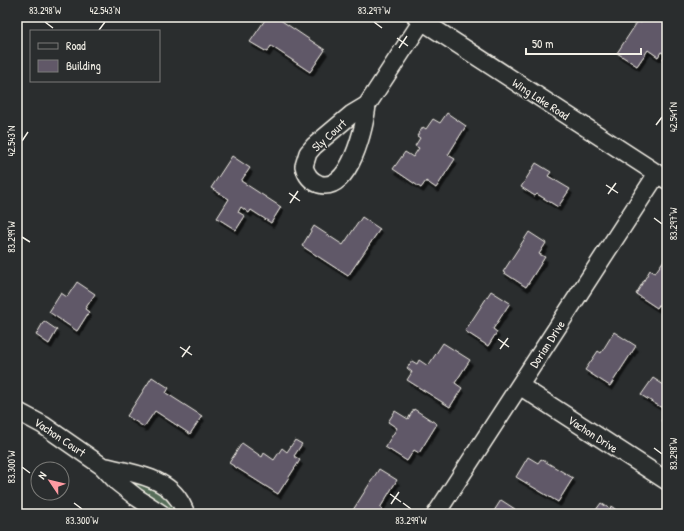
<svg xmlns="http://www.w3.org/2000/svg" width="684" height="531" font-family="'Patrick Hand',sans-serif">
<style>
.green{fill:#556c58;stroke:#a4aea0}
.building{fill:#615868;stroke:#f4f1e8;filter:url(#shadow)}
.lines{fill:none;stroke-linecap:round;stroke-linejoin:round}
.street-casing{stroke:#f4f1e8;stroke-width:20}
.street{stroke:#2a2d2e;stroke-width:17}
.ticks{fill:none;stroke:#f4f1e8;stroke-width:1.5}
.labels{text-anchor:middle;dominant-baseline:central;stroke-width:3;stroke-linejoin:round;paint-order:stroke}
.street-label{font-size:12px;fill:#f4f1e8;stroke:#2a2d2e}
.neatline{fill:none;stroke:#f4f1e8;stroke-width:1.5}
.ticks-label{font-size:10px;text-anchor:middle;fill:#f4f1e8}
</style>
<defs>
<filter id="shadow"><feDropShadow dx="2.5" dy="4.5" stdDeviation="0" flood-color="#0009"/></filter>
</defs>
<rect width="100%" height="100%" fill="#2a2d2e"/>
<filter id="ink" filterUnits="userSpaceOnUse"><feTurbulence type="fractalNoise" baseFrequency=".025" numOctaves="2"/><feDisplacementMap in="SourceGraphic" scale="8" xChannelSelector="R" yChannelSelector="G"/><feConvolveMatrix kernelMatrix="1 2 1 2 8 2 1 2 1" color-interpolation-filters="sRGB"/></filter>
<g filter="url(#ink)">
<path class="green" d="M131,480H134L167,494L174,507L172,510H168L130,482Z"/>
<path class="building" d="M267,17H276L325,50L310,72L271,46L267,52L250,42Z
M645,17H667V62L663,59L666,54L661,52L658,57L648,50L637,66L617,53L638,21L641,23Z
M447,113L466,126L448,155L455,159L436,188L426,181L421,188L393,169L405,152L413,157L419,148L415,146L420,138L417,136L423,127L426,129L433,119L440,123Z
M232,156L250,168L241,181L281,207L271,223L251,210L249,213L241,207L238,212L245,216L236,230L217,218L229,199L211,188Z
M536,163L551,172L548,176L570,189L558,207L537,194L535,196L521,187Z
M362,217L380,229L348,276L302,246L314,226L343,245Z
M529,232L546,243L539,254L545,257L526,287L503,272Z
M664,260L667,263V292L657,308L636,294L650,270L655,273Z
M77,282L95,294L85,309L89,312L77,331L49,312L61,293L67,297Z
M491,291L510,303L493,329L497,332L488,346L465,331Z
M44,321L57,330L49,344L36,335Z
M614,332L636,346L610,386L585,370L598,351L601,353Z
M443,343L470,360L455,383L462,388L450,407L407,380L412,372L407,368L412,361L417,364L419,360L428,366Z
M152,377L169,388L166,393L202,416L190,434L155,411L144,427L127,416Z
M653,378L667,387V411L641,395Z
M414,409L437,424L419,453L414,450L407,461L385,447L397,428L388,422L395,411L408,419Z
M667,412V424L661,421Z
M295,440L302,444L294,456L300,460L278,494L229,463L242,443L262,457L264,453L274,460L282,448L287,452Z
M528,457L538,463L541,459L573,478L558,502L516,477Z
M379,469L397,480L380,508L383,510L380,514H360L353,510Z
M501,500L515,509L511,514H492Z
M601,503L610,509L611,506L619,512L618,514H593Z"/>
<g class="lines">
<defs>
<path id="street" d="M416,17L667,180
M367,105C365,125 350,194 319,184C311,181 306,175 304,166L308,153L314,146L352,114L367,105L422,21
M520,386L667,481
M17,411L43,425L102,466L117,482L136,497L162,514
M102,466C127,472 164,476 179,500C182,504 184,509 186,514
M436,514L657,174"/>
</defs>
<use href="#street" class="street-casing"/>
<use href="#street" class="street"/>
</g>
</g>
<path class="ticks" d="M45,22L53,28M374,22L382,28M99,30L105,22M397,38L408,46M399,48L407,36M656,125L662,117M22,141L28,132M606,185L618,193M289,193L300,201M608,194L616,183M290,203L298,191M654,218L662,224M22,237L30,242M498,339L509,347M180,347L192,355M500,349L508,338M182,357L190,346M654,448L662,454M22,467L30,473M390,494L401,502M74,503L82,509M403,503L411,509M391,504L399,492"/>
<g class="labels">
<g class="street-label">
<text transform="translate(541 99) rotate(33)">Wing Lake Road</text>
<text transform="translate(329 135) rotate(-42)">Sly Court</text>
<text transform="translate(547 344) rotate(-57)">Dorian Drive</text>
<text transform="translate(593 434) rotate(33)">Vachon Drive</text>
<text transform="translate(60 437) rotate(34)">Vachon Court</text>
</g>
</g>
<rect width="684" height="531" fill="none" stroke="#2a2d2e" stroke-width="44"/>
<rect x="30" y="30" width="130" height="52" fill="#2a2d2e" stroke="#7b7b78"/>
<rect x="38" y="43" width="20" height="6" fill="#2a2d2e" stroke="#7b7b78"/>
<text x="66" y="50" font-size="12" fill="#f4f1e8">Road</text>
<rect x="38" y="60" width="20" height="12" fill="#615868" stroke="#7b7b78"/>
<text x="66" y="70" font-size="12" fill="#f4f1e8">Building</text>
<g transform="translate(50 481) rotate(305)"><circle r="19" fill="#2a2d2e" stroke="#7b7b78"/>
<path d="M0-3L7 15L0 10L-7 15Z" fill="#ff9aa2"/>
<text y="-6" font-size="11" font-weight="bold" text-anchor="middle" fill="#f4f1e8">N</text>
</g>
<path d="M526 48v6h115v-6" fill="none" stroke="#f4f1e8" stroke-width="2"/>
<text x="532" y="48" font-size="12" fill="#f4f1e8" stroke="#2a2d2e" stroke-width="3" paint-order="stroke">50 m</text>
<rect x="22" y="22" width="640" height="487" class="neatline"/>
<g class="ticks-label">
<text x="45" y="14">83.298°W</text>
<text x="105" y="14">42.543°N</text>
<text x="374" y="14">83.297°W</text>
<text transform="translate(673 117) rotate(-90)" y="4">42.541°N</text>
<text transform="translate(11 141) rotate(-90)" y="4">42.543°N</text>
<text transform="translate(673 224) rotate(-90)" y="4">83.297°W</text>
<text transform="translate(11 237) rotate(-90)" y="4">83.299°W</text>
<text transform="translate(673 454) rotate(-90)" y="4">83.298°W</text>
<text transform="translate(11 467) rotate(-90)" y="4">83.300°W</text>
<text x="82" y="524">83.300°W</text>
<text x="411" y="524">83.299°W</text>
</g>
</svg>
